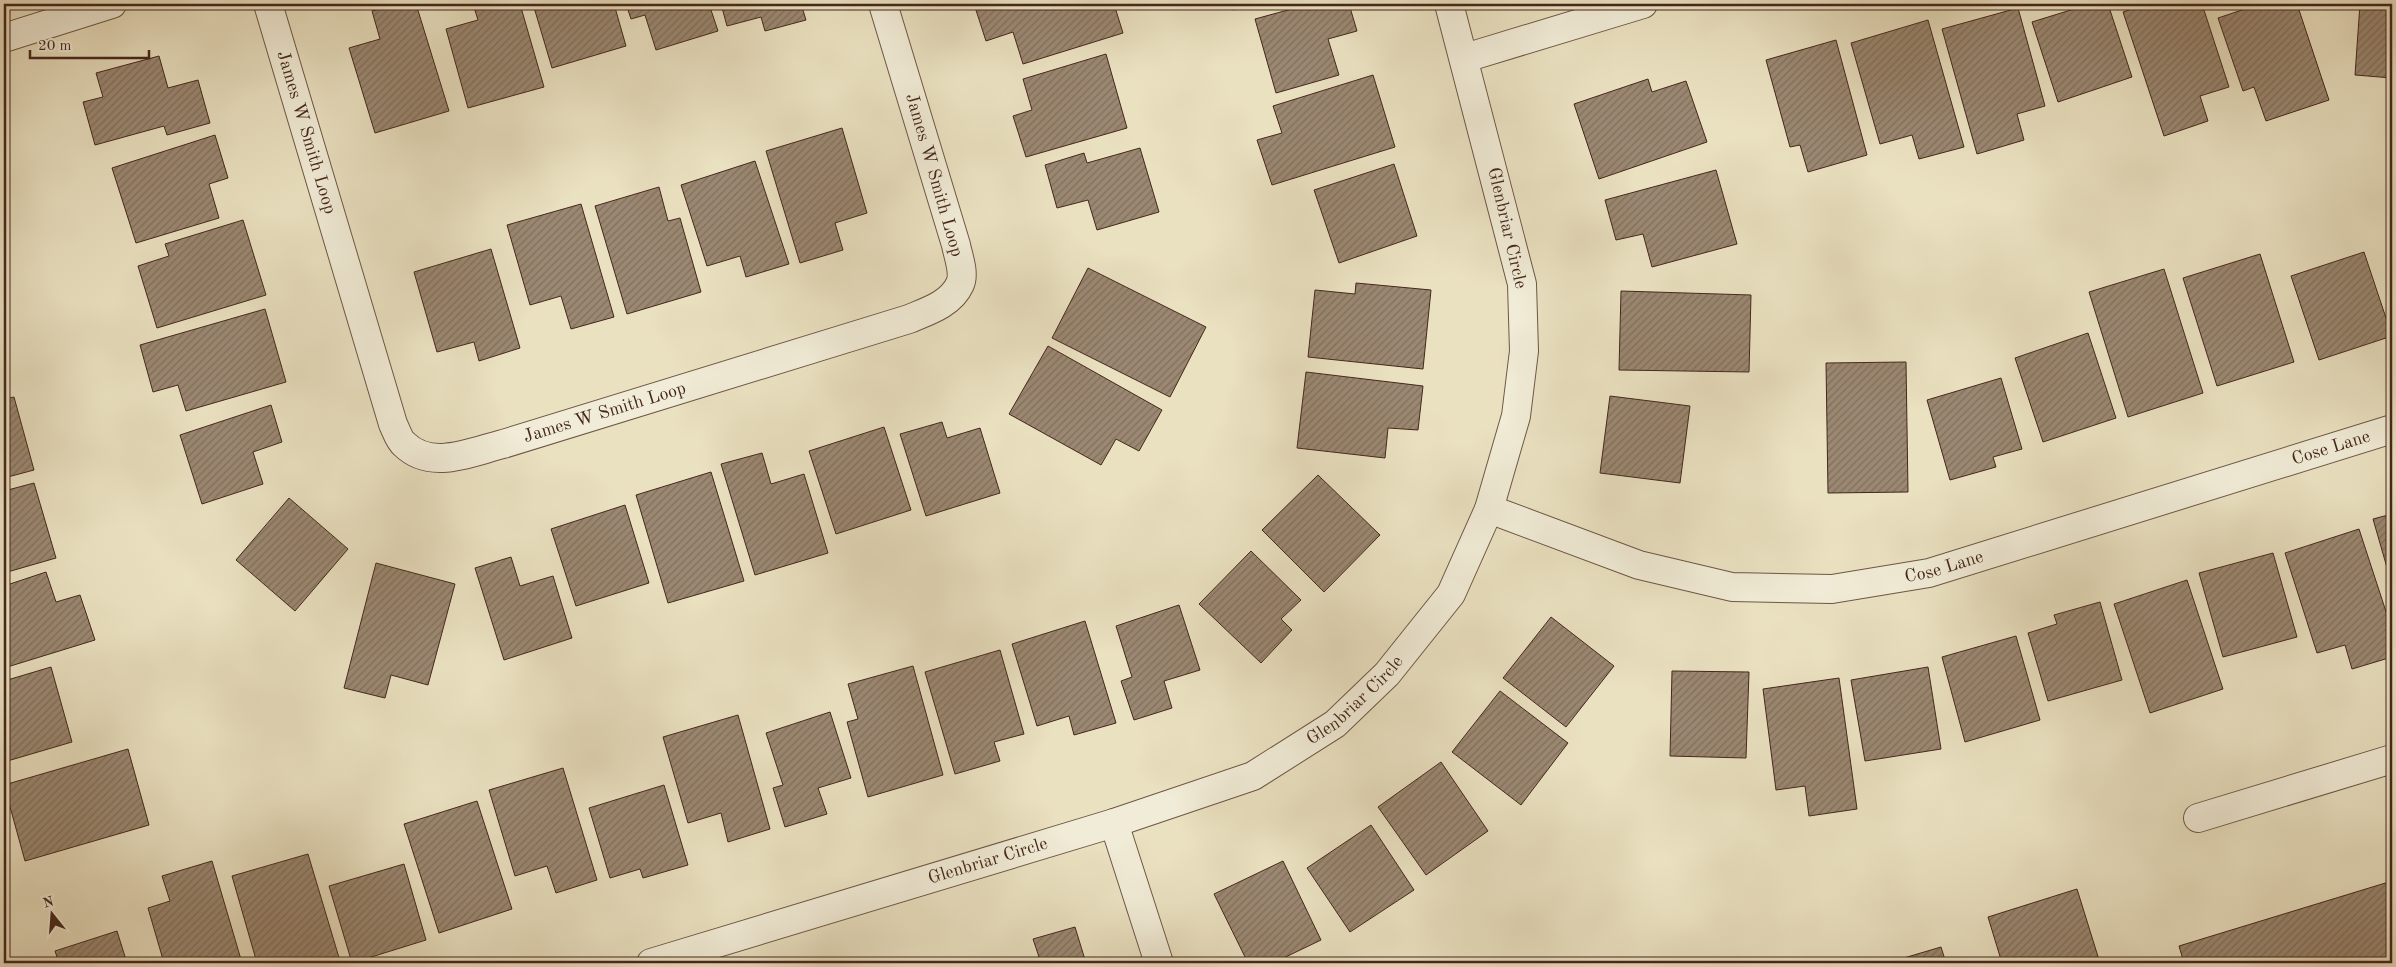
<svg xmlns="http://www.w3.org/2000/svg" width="2396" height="967" font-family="'Old Standard TT',serif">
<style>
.building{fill:url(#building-hatch);stroke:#45271c}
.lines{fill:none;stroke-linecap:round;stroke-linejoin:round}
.minor-casing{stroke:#6e5645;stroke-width:30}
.minor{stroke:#f1ecd7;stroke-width:28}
.labels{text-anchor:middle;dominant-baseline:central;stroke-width:4;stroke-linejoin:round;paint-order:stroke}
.street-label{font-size:18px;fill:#45271c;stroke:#f1ecd7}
</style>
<defs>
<pattern id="building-hatch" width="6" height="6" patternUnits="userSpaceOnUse" patternTransform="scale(1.25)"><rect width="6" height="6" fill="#9b8872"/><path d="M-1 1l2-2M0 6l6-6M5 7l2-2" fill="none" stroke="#806f5d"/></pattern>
</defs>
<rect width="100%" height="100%" fill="#eae1c1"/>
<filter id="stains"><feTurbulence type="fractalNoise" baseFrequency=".004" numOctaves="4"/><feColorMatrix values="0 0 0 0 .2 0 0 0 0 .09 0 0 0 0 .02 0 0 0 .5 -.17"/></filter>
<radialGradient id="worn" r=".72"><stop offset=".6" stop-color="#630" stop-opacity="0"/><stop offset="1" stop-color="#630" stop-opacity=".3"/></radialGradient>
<path class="building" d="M398,4H416L449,111L375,133L349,48L380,39L372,11Z
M473,4H520L544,87L468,108L446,29L478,20Z
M533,4H614L626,46L552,68Z
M626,4H709L718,31L656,50L645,15L631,19Z
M721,4H801L806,20L765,31L761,17L727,26Z
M974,4H1114L1123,33L1023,64L1013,32L986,41Z
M1231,4H1253L1233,10Z
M1310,4H1349L1357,31L1328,39L1339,75L1276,93L1255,19Z
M2090,4H2108L2132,77L2058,102L2032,22Z
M2147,4H2202L2229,87L2200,96L2208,121L2164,136L2123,12Z
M2260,4H2297L2329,100L2266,121L2254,87L2243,91L2218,18Z
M2360,4H2392V78L2355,75Z
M2018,8L2045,106L2017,114L2024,140L1977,154L1942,29Z
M1928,20L1964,147L1919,159L1912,135L1880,144L1851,43Z
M1836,40L1867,155L1808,172L1800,145L1790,147L1766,60Z
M1106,54L1127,128L1026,157L1013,116L1032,110L1023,79Z
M159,56L168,88L198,80L210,123L167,135L164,126L95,145L83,102L103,97L96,73Z
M1373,75L1395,147L1272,185L1257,140L1282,133L1273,106Z
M1648,79L1652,92L1686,81L1707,142L1599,179L1574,104Z
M842,128L867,213L835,223L843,250L800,263L766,151Z
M215,135L228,178L209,184L219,218L136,243L112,168Z
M1140,148L1159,212L1097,230L1088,200L1057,208L1045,165L1084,153L1087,163Z
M755,161L789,264L746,277L740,256L707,266L681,185Z
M1394,164L1417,236L1339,263L1314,190Z
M1716,170L1737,244L1652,267L1643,234L1616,240L1605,200Z
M659,187L668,221L680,218L701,292L627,314L595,206Z
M581,204L614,317L571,329L561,296L530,305L507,225Z
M2392,217V233L2388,218Z
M243,220L266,295L157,328L138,266L169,256L165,244Z
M491,249L520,348L479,361L474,342L437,352L414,272Z
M2364,252L2392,336L2319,360L2291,276Z
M2260,254L2294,362L2217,386L2183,278Z
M1088,268L1206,327L1170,397L1052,338Z
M2164,269L2203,393L2128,417L2089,292Z
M1356,283L1431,290L1423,369L1308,357L1315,290L1355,294Z
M1621,291L1751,295L1749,372L1619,370Z
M265,309L286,382L186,411L178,385L153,392L140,345Z
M2088,333L2116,418L2043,442L2015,358Z
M1048,346L1162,410L1139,451L1116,439L1101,465L1009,414Z
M1906,362L1908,492L1828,493L1826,363Z
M1306,372L1423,386L1418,430L1388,428L1385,458L1297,448Z
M2001,378L2022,449L1993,457L1996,467L1950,480L1927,400Z
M1610,396L1690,406L1680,483L1600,473Z
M14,397L34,470L4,478V399Z
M271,405L282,442L253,452L263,484L202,504L180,435Z
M942,422L947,438L980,428L1000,493L926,516L900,434Z
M884,427L911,510L836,534L809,451Z
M762,453L771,484L804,474L828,553L755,575L721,464Z
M711,472L744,581L668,603L636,495Z
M1318,475L1380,535L1324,592L1262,530Z
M34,483L56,558L4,573V491Z
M289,498L348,549L295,611L236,560Z
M625,505L649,583L576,606L551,529Z
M2392,514V585L2373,519Z
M2359,529L2392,630V657L2352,669L2345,645L2317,653L2285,553Z
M1251,551L1301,600L1281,619L1292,630L1261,663L1199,604Z
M2273,553L2297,637L2223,657L2199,573Z
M511,557L520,586L553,576L572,638L504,660L475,568Z
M376,563L455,584L428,685L391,675L385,698L344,688Z
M46,572L56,602L80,595L95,640L4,668V586Z
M2187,580L2223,689L2150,713L2114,604Z
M2100,602L2122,680L2048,701L2028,633L2057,624L2054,615Z
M1179,605L1200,670L1164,681L1172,708L1134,720L1121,681L1132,677L1116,626Z
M1551,617L1614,666L1566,727L1503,678Z
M1085,621L1116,723L1074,735L1069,716L1037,726L1012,644Z
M2016,636L2040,720L1965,742L1942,657Z
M1000,650L1024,734L994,742L1000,761L955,774L925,672Z
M913,666L943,775L868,797L847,722L858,719L848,684Z
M51,667L72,742L4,762V681Z
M1928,667L1941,749L1865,761L1851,680Z
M1672,671L1749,672L1746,758L1670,756Z
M1839,678L1857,809L1809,816L1805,786L1776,790L1763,689Z
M1500,691L1568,743L1521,805L1452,752Z
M830,712L851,778L818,788L827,814L785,827L773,788L783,785L766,733Z
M738,715L770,829L728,842L721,813L688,823L663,737Z
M128,749L149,825L25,861L4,785Z
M1441,762L1488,831L1426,875L1378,807Z
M563,768L597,880L556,893L547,866L515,876L489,790Z
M664,785L688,865L643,878L640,869L610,878L589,808Z
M477,801L512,909L439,933L404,824Z
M1371,825L1414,890L1350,932L1307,868Z
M308,854L340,961L334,963H257L232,876Z
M212,861L242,963H164L148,908L170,901L162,876Z
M1283,861L1321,940L1273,963H1248L1214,894Z
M404,864L426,940L352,963L329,886Z
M2392,881V959L2379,963H2184L2179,946Z
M2077,889L2100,963H2002L1988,917Z
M1075,927L1086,963H1018L1039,957L1033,939Z
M117,931L127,963H59L55,951Z
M1941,947L1946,963H1887Z"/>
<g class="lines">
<defs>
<g id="minor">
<path id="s1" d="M268,4L393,424C396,430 399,440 404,444C431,471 471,452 503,444L909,319C928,311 951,304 960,284C965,273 958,256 956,245L883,4"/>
<path d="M4,38L112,4"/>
<path d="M1465,58L1643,4"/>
<path id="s2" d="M1489,509L1639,565L1732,587L1832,589L1929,573L2392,429"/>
<path d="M2198,818L2392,759"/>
<path d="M1114,823L1159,963"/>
<path id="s3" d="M651,963L1114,823L1253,776L1335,724L1387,674L1451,594L1489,509L1516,416L1524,351L1522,284L1449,4"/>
</g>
</defs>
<use href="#minor" class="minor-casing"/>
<use href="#minor" class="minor"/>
</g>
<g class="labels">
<g class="street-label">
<text stroke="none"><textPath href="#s1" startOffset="134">James W Smith Loop</textPath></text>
<text transform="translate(934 175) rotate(74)">James W Smith Loop</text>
<text transform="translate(1507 228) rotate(77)">Glenbriar Circle</text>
<text stroke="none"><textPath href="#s1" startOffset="672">James W Smith Loop</textPath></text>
<text stroke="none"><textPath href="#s2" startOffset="875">Cose Lane</textPath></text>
<text stroke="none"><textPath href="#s2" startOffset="470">Cose Lane</textPath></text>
<text stroke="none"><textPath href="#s3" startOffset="758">Glenbriar Circle</textPath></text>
<text stroke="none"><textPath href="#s3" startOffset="352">Glenbriar Circle</textPath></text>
</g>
</g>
<rect width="2396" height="967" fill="none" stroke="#eae1c1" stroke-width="20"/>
<rect x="5" y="5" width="2386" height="957" fill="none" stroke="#45271c" stroke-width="2.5"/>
<rect x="10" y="10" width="2376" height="947" fill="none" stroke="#45271c"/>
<g transform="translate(52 914) rotate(343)" stroke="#f1ecd7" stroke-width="4" paint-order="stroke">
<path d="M0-4L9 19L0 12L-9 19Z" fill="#45271c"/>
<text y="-8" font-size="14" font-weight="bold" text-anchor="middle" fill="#45271c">N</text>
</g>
<path d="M30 50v8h119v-8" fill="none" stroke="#45271c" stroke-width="2.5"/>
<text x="38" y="50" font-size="15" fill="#45271c" stroke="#f1ecd7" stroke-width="4" paint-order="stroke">20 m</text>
<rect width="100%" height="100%" filter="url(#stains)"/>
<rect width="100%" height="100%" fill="url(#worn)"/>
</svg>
